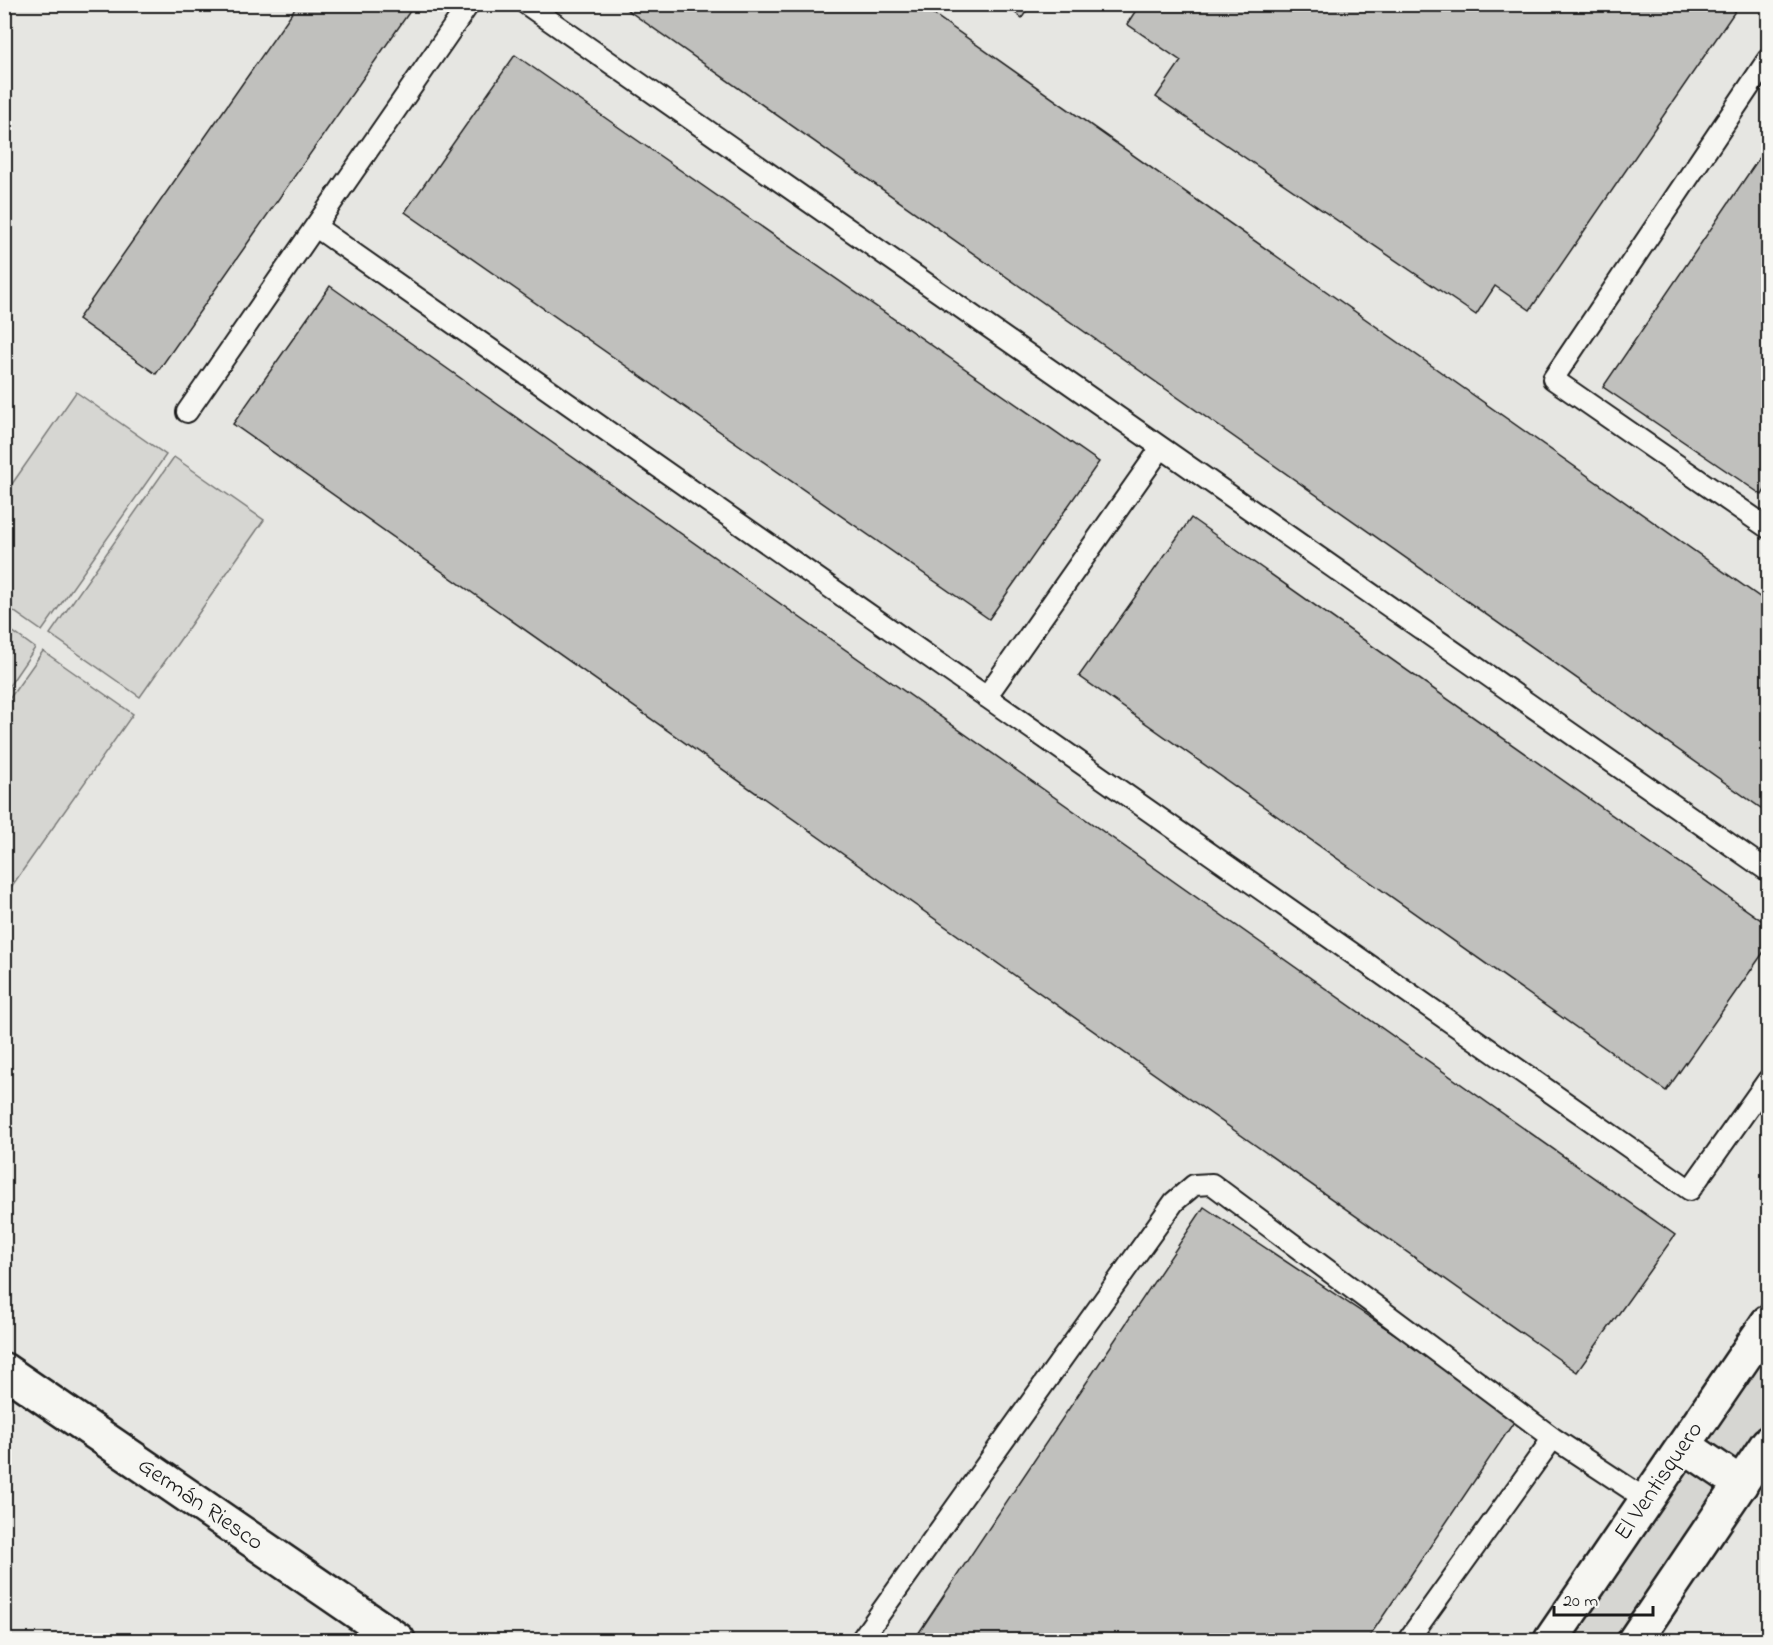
<svg xmlns="http://www.w3.org/2000/svg" width="1773" height="1645" font-family="'Indie Flower',sans-serif">
<style>
.built{fill:#e6e6e2}
.green{fill:#d6d6d2;stroke:#797977;stroke-width:1.5}
.building{fill:#c0c0bd;stroke:#1c1c1c;stroke-width:1.5}
.lines{fill:none;stroke-linecap:round;stroke-linejoin:round}
.lane-casing{stroke:#1c1c1c;stroke-width:24}
.street-casing{stroke:#1c1c1c;stroke-width:38}
.secondary-casing{stroke:#1c1c1c;stroke-width:38}
.lane{stroke:#f6f6f2;stroke-width:20}
.street{stroke:#f6f6f2;stroke-width:33}
.secondary{stroke:#f6f6f2;stroke-width:33}
.labels{text-anchor:middle;dominant-baseline:central;stroke-width:4.5;stroke-linejoin:round;paint-order:stroke}
.street-label{font-size:24px;fill:#1c1c1c;stroke:#f6f6f2}
</style>
<rect width="100%" height="100%" fill="#f6f6f2"/>
<filter id="ink" filterUnits="userSpaceOnUse"><feTurbulence type="fractalNoise" baseFrequency=".0167" numOctaves="2"/><feDisplacementMap in="SourceGraphic" scale="12" xChannelSelector="R" yChannelSelector="G"/><feConvolveMatrix kernelMatrix="1 2 1 2 8 2 1 2 1" color-interpolation-filters="sRGB"/></filter>
<g filter="url(#ink)">
<path class="built" d="M5,5H1768V1640H5Z"/>
<path class="green" d="M76,392L166,455L42,631L5,605V494Z
M174,457L264,520L140,697L50,634Z
M5,626L35,648L5,692Z
M43,651L133,714L9,890L4,887L5,705Z
M1768,1350V1418L1738,1463L1707,1441Z
M1687,1465L1720,1485L1613,1640H1566Z"/>
<path class="building" d="M298,4H415L156,374L78,319Z
M619,4H919L1768,603V813Z
M1003,4H1031L1022,18Z
M1140,4H1740L1530,310L1495,286L1476,315L1156,97L1181,61L1127,24Z
M515,55L1099,462L989,619L405,212Z
M1768,145V485L1762,495L1603,387Z
M330,286L1675,1235L1577,1372L233,424Z
M1191,518L1768,925V946L1666,1091L1079,676Z
M1204,1207L1518,1416L1367,1640H914Z"/>
<g class="lines">
<defs>
<path id="lane" d="M526,4L1768,871
M1768,59L1553,379L1768,528
M316,227L1690,1190L1768,1080
M187,412L469,4
M986,697L1161,448
M861,1640L1174,1202L1194,1185L1212,1184L1553,1438L1647,1500
M1408,1640L1553,1438"/>
<g id="street">
<path id="s1" d="M4,1370L398,1640"/>
</g>
<g id="secondary">
<path d="M1685,1446L1741,1484"/>
<path id="s2" d="M1551,1640L1768,1322"/>
<path d="M1635,1640L1768,1443"/>
</g>
</defs>
<use href="#lane" class="lane-casing"/>
<use href="#street" class="street-casing"/>
<use href="#secondary" class="secondary-casing"/>
<use href="#lane" class="lane"/>
<use href="#street" class="street"/>
<use href="#secondary" class="secondary"/>
</g>
</g>
<g class="labels">
<g class="street-label">
<text stroke="none"><textPath href="#s2" startOffset="192">El Ventisquero</textPath></text>
<text stroke="none"><textPath href="#s1" startOffset="238">Germán Riesco</textPath></text>
</g>
</g>
<rect width="1773" height="1645" fill="none" stroke="#f6f6f2" stroke-width="24"/>
<rect x="12" y="12" width="1749" height="1621" fill="none" stroke="#1c1c1c" stroke-width="2" filter="url(#ink)"/>
<path d="M1554 1606v9h99v-9" fill="none" stroke="#1c1c1c" stroke-width="3"/>
<text x="1563" y="1606" font-size="18" fill="#1c1c1c" stroke="#f6f6f2" stroke-width="4.5" paint-order="stroke">20 m</text>
</svg>
